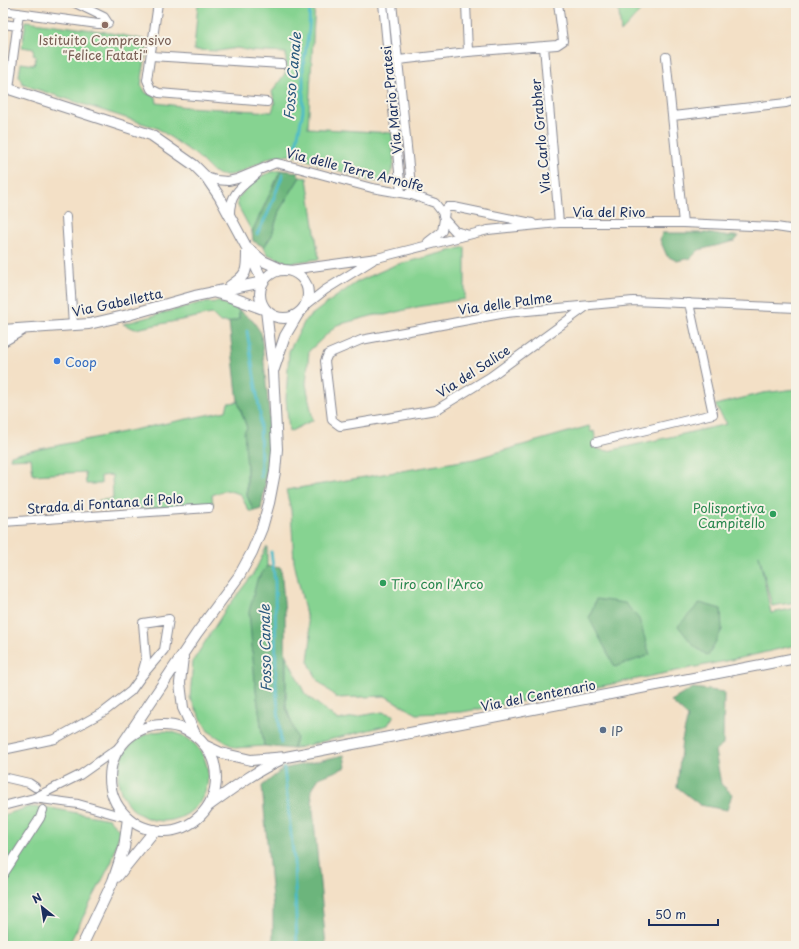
<svg xmlns="http://www.w3.org/2000/svg" width="799" height="949" font-family="'Playpen Sans',sans-serif">
<style>
.green{fill:#86d391;stroke:#508178}
.forest{fill:#6cb57b;stroke:#44726c}
.lines{fill:none;stroke-linecap:round;stroke-linejoin:round}
.stream{stroke:#4ebbc8;stroke-width:3}
.minor-tunnel{stroke:#c8bdb1;stroke-width:8;stroke-dasharray:8 4;stroke-linecap:butt}
.minor-casing{stroke:#878892;stroke-width:10}
.tertiary-casing{stroke:#878892;stroke-width:12}
.minor{stroke:#fff;stroke-width:8}
.tertiary{stroke:#fff;stroke-width:10}
.education-dot{fill:#8d6e63;stroke:#f7f3e8;stroke-width:1.5}
.shop-dot{fill:#3f7fe0;stroke:#f7f3e8;stroke-width:1.5}
.leisure-dot{fill:#2e9e5b;stroke:#f7f3e8;stroke-width:1.5}
.service-dot{fill:#5c6f8a;stroke:#f7f3e8;stroke-width:1.5}
.labels{text-anchor:middle;dominant-baseline:central;stroke-width:4;stroke-linejoin:round;paint-order:stroke}
.education-label{font-size:13px;fill:#785e54;stroke:#f7f3e8}
.street-label{font-size:13px;fill:#1b2f5e;stroke:#f7f3e8}
.shop-label{font-size:13px;fill:#366cbe;stroke:#f7f3e8;text-anchor:start}
.leisure-label{font-size:13px;fill:#27864d;stroke:#f7f3e8;text-anchor:end}
.service-label{font-size:13px;fill:#4e5e75;stroke:#f7f3e8;text-anchor:start}
.water-label{font-size:14px;font-style:italic;fill:#2a597e;stroke:#f7f3e8}
</style>
<rect width="100%" height="100%" fill="#f7f3e8"/>
<filter id="ink" filterUnits="userSpaceOnUse"><feTurbulence type="fractalNoise" baseFrequency=".025" numOctaves="2"/><feDisplacementMap in="SourceGraphic" scale="8" xChannelSelector="R" yChannelSelector="G"/><feConvolveMatrix kernelMatrix="1 2 1 2 8 2 1 2 1" color-interpolation-filters="sRGB"/></filter>
<filter id="wash" filterUnits="userSpaceOnUse"><feTurbulence type="fractalNoise" baseFrequency=".012" numOctaves="4" result="noise"/><feDisplacementMap in="SourceGraphic" scale="16" xChannelSelector="R" yChannelSelector="G"/><feGaussianBlur stdDeviation="0.9" result="paint"/><feColorMatrix in="noise" values="0 0 0 0 0 0 0 0 0 0 0 0 0 0 0 0 0 1.4 0 .05"/><feComposite in="paint" operator="in"/></filter>
<g filter="url(#wash)">
<rect width="100%" height="100%" fill="#f3e0c6"/>
<path class="green" d="M198,3H315L308,128L392,133L394,165L387,182L370,181L292,155L271,157L241,172L231,175H220L212,171L196,155L157,128L33,88L22,83L19,76L21,63L34,65L36,56L33,55L34,49L22,47L26,21L100,31L148,40L141,85L146,93L156,97L157,103L187,107L272,112L275,102L272,92L286,72V53L251,51L237,48L218,51L194,50Z
M618,3H648L621,32Z
M281,170L252,232L238,206L237,199C252,182 258,174 281,170Z
M300,177L307,178L319,259L289,263L267,254L264,247L272,235L279,211Z
M465,247V299L417,307L385,315H375L337,325L309,351L306,384L313,420L289,432L286,399L289,351L306,319L330,301L357,282L395,265Z
M219,302L239,310V319L229,322H220L212,314L135,329L123,324L200,303Z
M796,389V602L772,606L759,555L771,613L796,608V645L745,657L563,694L462,712L417,714L385,696L337,698L318,681L308,661L311,637L294,562L291,510L286,490L474,459L589,426L591,432L594,431L597,449L608,451L727,424L715,405L763,393Z
M238,402L247,428V496L254,511H249L240,494L226,490L212,495L213,504L124,510L125,506L98,509L99,500L113,499L112,475L101,476V484H86L85,472L33,475L31,458L10,459L11,455L226,411L228,403Z
M267,546V566L257,580L255,683L264,746L235,748L208,731L190,698L193,661L224,612L254,573Z
M286,655L305,694L338,720L382,712L394,715L388,725L293,749L297,738L286,707Z
M118 776a45 45 0 1 1 90 0a45 45 0 1 1-90 0Z
M29,807L50,808L109,819L120,831L112,861L68,946H3V822L4,815Z"/>
<path class="forest" d="M281,170L297,172L300,177L279,211L272,235L264,247L253,241L252,232Z
M662,233H707L724,236H739L735,241L699,250L691,258L677,261L667,256L660,240Z
M239,310L253,321L261,333L270,422L271,449L261,509L254,511L247,496V468L244,432L247,428L238,402L229,322L239,319Z
M267,566L281,568L285,613L286,707L297,738L293,749L264,746L255,683L249,612L257,580Z
M596,599L625,603L639,619L650,655L615,667L589,618Z
M700,603L721,609L722,630L708,656L694,646L678,626Z
M693,688L724,692L723,745L715,751L721,784L732,794L727,810L700,805L677,787L682,740L688,717L671,701Z
M344,755L346,767L319,778L311,790L326,946H273V909L262,786L283,769Z"/>
<g class="lines">
<path class="stream" d="M293,151L296,145L303,111V67L309,29L310,3
M257,234L268,213L283,174
M247,331L260,413L261,477
M271,552L275,582L276,686L281,743
M284,768L294,862L297,946"/>
</g>
</g>
<g filter="url(#ink)">
<g class="lines">
<path class="minor-tunnel" d="M35,787L42,797L43,810"/>
<defs>
<path id="minor" d="M158,3L147,80L151,89L159,93L267,102
M383,3L401,193
M392,3L412,195
M466,3L468,52
M3,11L98,24H103L108,23L104,17L75,3
M3,24L18,26
M544,46L559,223
M151,56L282,64
M666,57L683,223
M390,61L468,52L557,45L563,41L558,3
M9,89L19,13
M673,116L786,103L796,100
M206,177L216,180L228,181L237,179L276,163L298,168L372,188L412,195L435,203L442,212L444,219L442,231L428,242
M230,216C229,194 241,187 257,174
M66,217L73,325
M466,234L455,231L444,219L445,210L448,207H454L532,223
M290,270L377,258L488,230L559,223H683L776,227L796,230
M306,305L325,290L373,260
M587,306L490,377L436,410L340,426L332,420L325,361L328,354L361,340L506,313L633,301L796,308
M596,442L713,414L689,303
M3,522L209,508
M3,750L55,739L105,711L131,691L141,677L164,650L169,619L143,623L146,659L141,677
M3,777L29,783L35,787
M34,798L78,804L128,818
M3,806L34,798L80,775L121,746
M3,875L40,818L43,810"/>
<path id="tertiary" d="M3,87L151,135L194,165L206,177L219,196L247,248L263,282
M250,250L263,261L283,270
M260 294a24 24 0 1 1 48 0a24 24 0 1 1-48 0Z
M230,286C247,275 247,272 247,252
M3,330L89,324L128,315L195,296L263,282
M3,341L22,330
M274,369L285,336L298,314
M183,657L180,683L183,708L196,736
M110 778a53 53 0 1 1 106 0a53 53 0 1 1-106 0Z
M121,746L197,633L239,576L252,552L262,528L269,503L275,472L277,449L273,371L266,310L228,296L212,292
M206,746L221,753L251,760L286,757L796,658
M208,806C232,789 254,772 280,760
M117,877L155,830
M82,946L113,881L124,848L128,818"/>
</defs>
<use href="#minor" class="minor-casing"/>
<use href="#tertiary" class="tertiary-casing"/>
<use href="#minor" class="minor"/>
<use href="#tertiary" class="tertiary"/>
</g>
</g>
<circle class="education-dot" cx="105" cy="25" r="4"/>
<circle class="shop-dot" cx="57" cy="361" r="4"/>
<g class="leisure-dot">
<circle cx="773" cy="514" r="4"/>
<circle cx="383" cy="583" r="4"/>
</g>
<circle class="service-dot" cx="603" cy="730" r="4"/>
<g class="labels">
<g class="education-label">
<text x="105" y="39">Istituito Comprensivo<tspan x="105" dy="15">"Felice Fatati"</tspan></text>
</g>
<g class="street-label">
<text transform="translate(391 100) rotate(-96)">Via Mario Pratesi</text>
<text transform="translate(540 136) rotate(-95)">Via Carlo Grabher</text>
<text transform="translate(355 169) rotate(14)">Via delle Terre Arnolfe</text>
<text x="609" y="211">Via del Rivo</text>
<text transform="translate(117 302) rotate(-12)">Via Gabelletta</text>
<text transform="translate(505 303) rotate(-8)">Via delle Palme</text>
<text transform="translate(473 371) rotate(-33)">Via del Salice</text>
<text transform="translate(105 503) rotate(-4)">Strada di Fontana di Polo</text>
<text transform="translate(538 695) rotate(-11)">Via del Centenario</text>
</g>
<g class="shop-label">
<text x="65" y="361">Coop</text>
</g>
<g class="leisure-label">
<text x="765" y="507">Polisportiva<tspan x="765" dy="15">Campitello</tspan></text>
<text x="391" y="583" text-anchor="start">Tiro con l'Arco</text>
</g>
<g class="service-label">
<text x="611" y="730">IP</text>
</g>
<g class="water-label">
<text transform="translate(292 76) rotate(-85)">Fosso Canale</text>
<text transform="translate(265 648) rotate(-91)">Fosso Canale</text>
</g>
</g>
<rect width="799" height="949" fill="none" stroke="#f7f3e8" stroke-width="16"/>
<g transform="translate(42 907) rotate(330)" stroke="#f7f3e8" stroke-width="3" paint-order="stroke">
<path d="M0-3L7 15L0 10L-7 15Z" fill="#1b2f5e"/>
<text y="-6" font-size="11" font-weight="bold" text-anchor="middle" fill="#1b2f5e">N</text>
</g>
<path d="M649 919v6h69v-6" fill="none" stroke="#1b2f5e" stroke-width="2"/>
<text x="655" y="919" font-size="12" fill="#1b2f5e" stroke="#f7f3e8" stroke-width="3" paint-order="stroke">50 m</text>
</svg>
